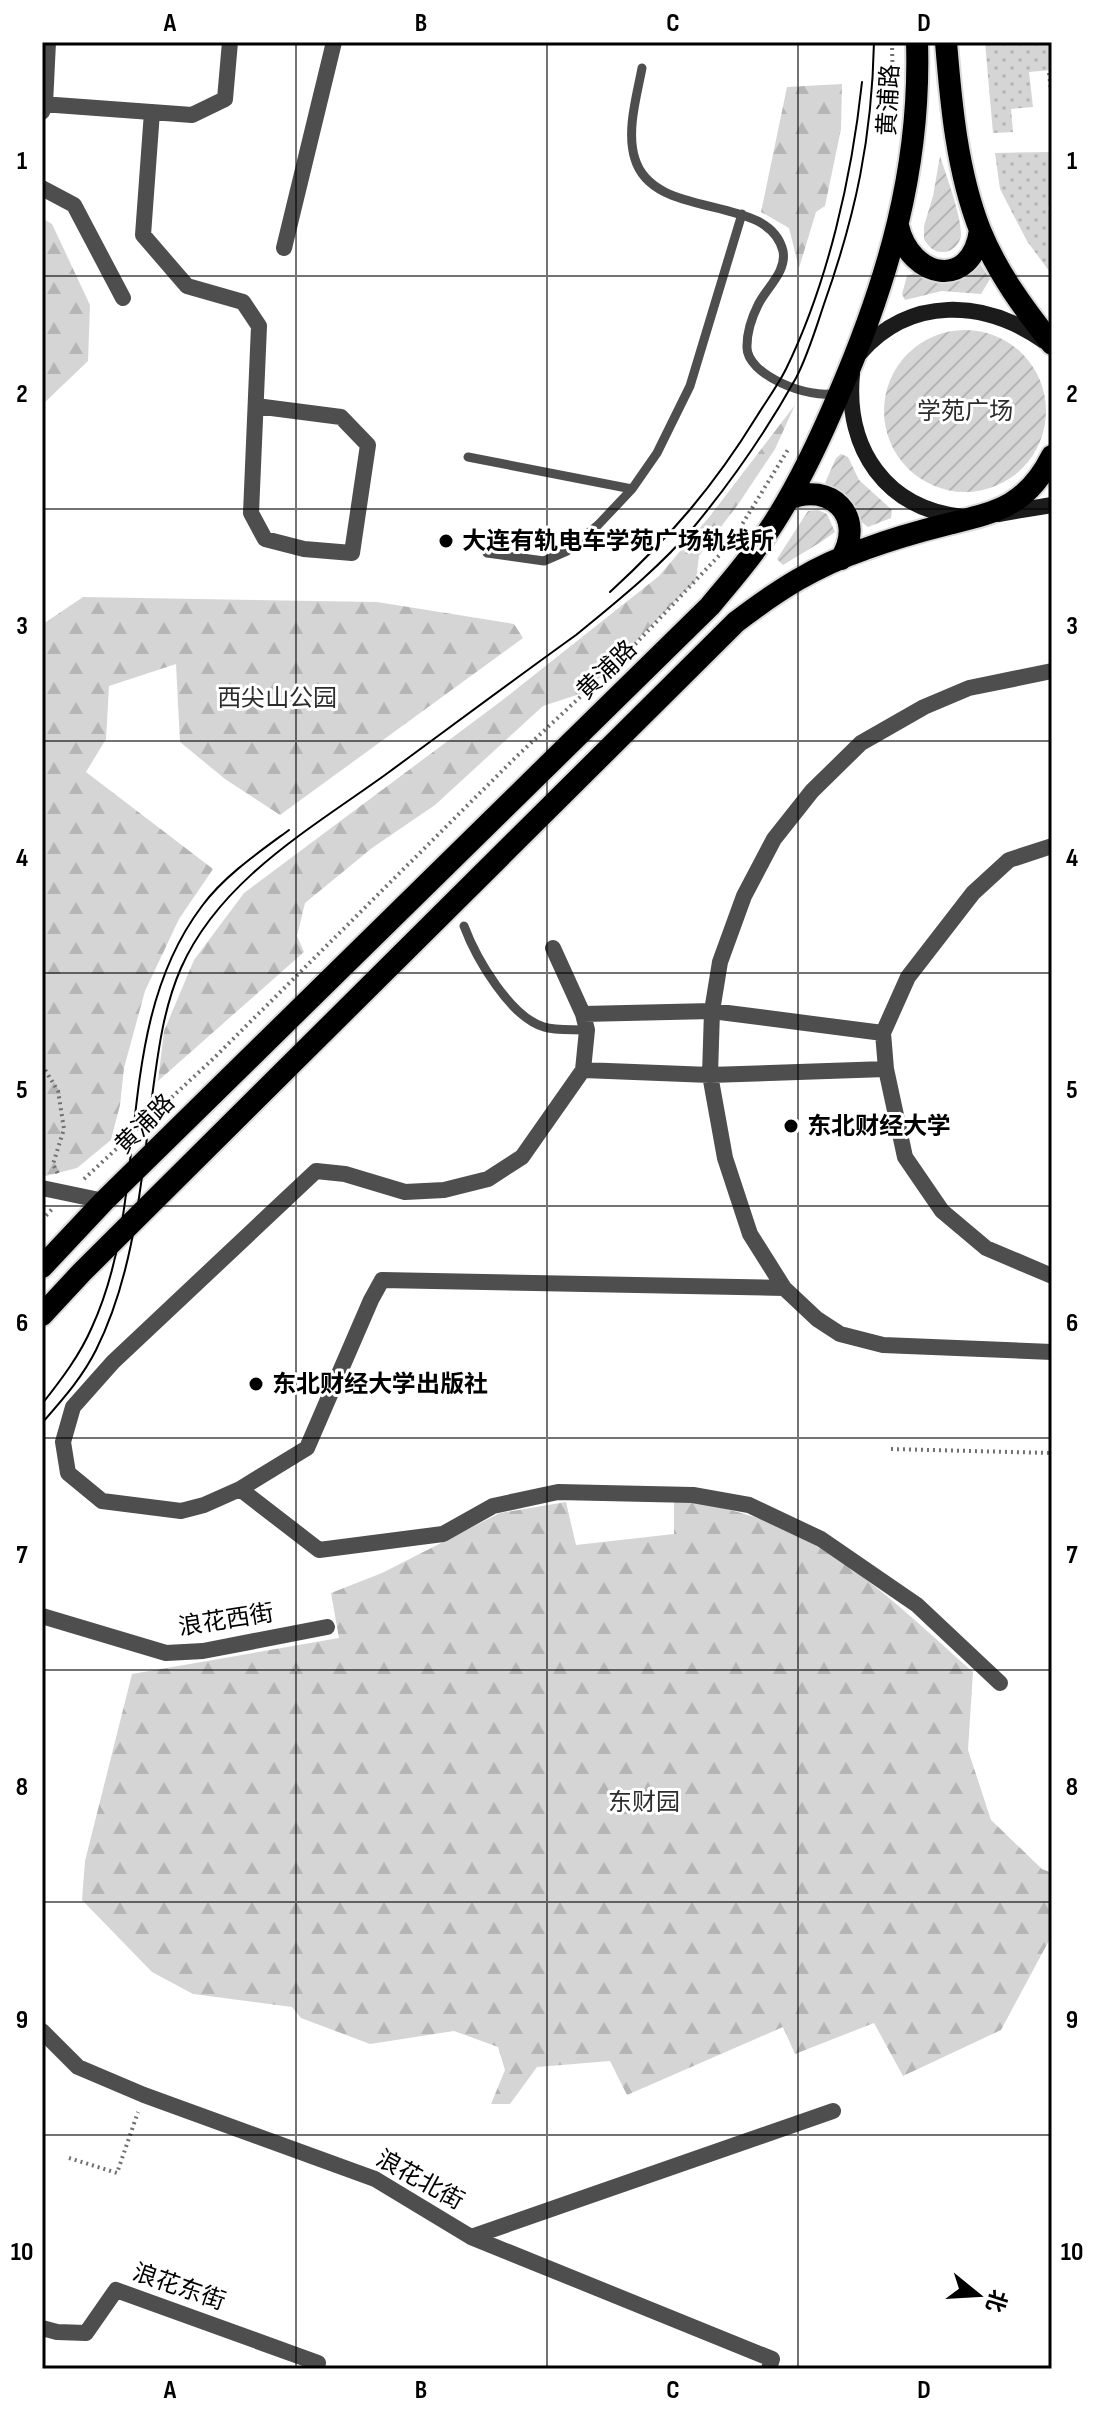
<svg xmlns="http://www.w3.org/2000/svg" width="1094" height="2411" font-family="'Sofia Sans Condensed','Noto Sans SC',sans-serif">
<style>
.grass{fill:url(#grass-dots)}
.forest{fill:url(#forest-firs)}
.garden{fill:url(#garden-furrows)}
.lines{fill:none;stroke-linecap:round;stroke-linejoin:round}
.trunk-casing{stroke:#dbdbdb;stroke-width:26}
.path{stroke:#707070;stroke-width:4;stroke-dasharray:2 4;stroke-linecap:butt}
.service{stroke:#4e4e4e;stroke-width:9}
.minor{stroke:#4e4e4e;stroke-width:16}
.secondary{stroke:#1b1b1b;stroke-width:16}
.trunk{stroke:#000;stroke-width:22}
.tram{stroke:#000;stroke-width:2}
.grid{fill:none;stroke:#000;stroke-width:2;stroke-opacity:0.55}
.poi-dot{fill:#000;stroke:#fff;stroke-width:3}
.labels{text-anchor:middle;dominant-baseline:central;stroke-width:6;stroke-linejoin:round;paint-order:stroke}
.street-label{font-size:24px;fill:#000;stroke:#fff}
.park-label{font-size:24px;fill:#2c2c2c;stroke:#fff}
.poi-label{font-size:24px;font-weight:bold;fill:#000;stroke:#fff;text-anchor:start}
.neatline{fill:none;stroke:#000;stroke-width:3}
.grid-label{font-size:26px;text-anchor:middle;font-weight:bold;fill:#000}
</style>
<defs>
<pattern id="grass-dots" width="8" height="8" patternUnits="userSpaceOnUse" patternTransform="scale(2)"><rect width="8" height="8" fill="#d5d5d5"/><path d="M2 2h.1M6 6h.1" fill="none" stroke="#b5b5b5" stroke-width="1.8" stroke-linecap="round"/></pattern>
<pattern id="forest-firs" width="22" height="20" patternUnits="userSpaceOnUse" patternTransform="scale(2)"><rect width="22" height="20" fill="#d5d5d5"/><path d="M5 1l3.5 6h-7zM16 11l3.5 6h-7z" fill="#b5b5b5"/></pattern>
<pattern id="garden-furrows" width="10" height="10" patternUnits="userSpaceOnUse" patternTransform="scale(2)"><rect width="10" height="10" fill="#d5d5d5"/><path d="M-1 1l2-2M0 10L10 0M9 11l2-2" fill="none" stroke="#b5b5b5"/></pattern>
</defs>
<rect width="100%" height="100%" fill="#fff"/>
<path class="grass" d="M985,42H1052V70L1029,72L1033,107L1011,109L1013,132L993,133Z
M1050,152L1052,190L1048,209L1052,215V275L1027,241L1000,189L995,153Z"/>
<path class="forest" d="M842,84L841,129L825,206L816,212L799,268L789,228L761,212L787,87Z
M42,218L52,224L90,305L88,361L42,405Z
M795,405L775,449L739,503L699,556L696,580L586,692L543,706L435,805L372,848L305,903L297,936L304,952L158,1081L164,1031L194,960L244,893L500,702L659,576L710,516Z
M83,597L377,602L514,624L523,638L280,815L225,779L180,742L176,664L109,686L106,739L86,772L213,869L179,919L145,991L124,1068L120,1105L111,1140L77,1168L42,1177V622H46Z
M674,1498C711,1505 746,1512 781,1527C853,1559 914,1620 973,1672L968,1750L991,1820L1042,1869L1052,1873V1935L1001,2030L903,2076L874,2023L795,2054L783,2027L627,2095L610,2061L537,2067L510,2104H491L505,2070L498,2047L454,2031L370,2044L301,2018L292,2007L193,1994L152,1972L82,1900L85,1861L132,1674L339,1638L331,1593L382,1573L500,1513L566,1502L576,1545L674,1534Z"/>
<path class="garden" d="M940,156C946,175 962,217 961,236C960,243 952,252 944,252C934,253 928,246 924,239V226L933,196Z
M979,262L990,279L981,294L942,291L905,300L902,294L907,276L917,272L964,274Z
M884 411a81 81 0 1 1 162 0a81 81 0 1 1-162 0Z
M841,454L848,457L859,480L892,510L891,518L868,527L860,521L848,498L825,483L836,458Z
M818,510L827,514L835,532L821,542L783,565L777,559L808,511Z"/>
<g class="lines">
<defs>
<path id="trunk" d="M946,42C951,104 957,171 980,230C997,272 1024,309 1052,344
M898,226C910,279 972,291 980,230
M788,499C830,481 867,516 841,559
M42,1267L104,1201L710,606C728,584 747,563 763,539C794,495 818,444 839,394C888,280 921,168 917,42
M42,1315L82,1272L736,622C778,590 815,566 865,549C892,539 920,531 948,524C997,512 1027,506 1052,456"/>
</defs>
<use href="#trunk" class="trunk-casing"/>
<path class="path" d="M892,42L893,98
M1049,73L1052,100
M42,1065L58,1091L64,1129L53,1164L58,1174
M84,1179L214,1058L517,756L625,655L730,544L789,448
M42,1220L54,1207
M891,1449L1052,1453
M69,2158L117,2173L138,2112"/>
<path class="service" d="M642,68C637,95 626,131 635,159C654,222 769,192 783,251C787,272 766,288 758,305C752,317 747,332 747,346C745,375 811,400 835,393
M468,457L632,489
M487,553L544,561L567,551L598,525L632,489L657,453L690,386L742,214
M464,926C476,958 510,1017 544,1027C556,1031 574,1029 587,1030"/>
<path class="minor" d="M42,104L192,115L225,99L230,42
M42,112L45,104L48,42
M152,112L143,235L187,286L243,302L259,326L251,513L265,539L304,549L352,553L368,445L341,417L256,406
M42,188L74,205L123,298
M284,248L334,42
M1052,671L969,688L924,707L861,743L812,791L774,839L744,896L720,962L712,1011L710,1075L725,1158L750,1234L784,1288L817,1319L840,1334L883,1345L1052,1352
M1052,846L1009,860L973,893L908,977L883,1033L886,1069L905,1157L942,1211L986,1248L1052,1276
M553,948L583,1014L712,1011L883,1033
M583,1070L587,1030L583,1014
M42,1188L104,1201
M784,1288L382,1280L371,1300L307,1448L240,1489L204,1505L181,1511L102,1501L68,1473L63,1442L73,1407L113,1362L316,1171L345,1174L405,1192L444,1190L488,1179L522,1157L583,1070L710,1075L886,1069
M240,1489L319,1550L443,1534L493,1506L558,1492L693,1495L749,1505L821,1539L917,1605L1000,1683
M42,1616L166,1653L203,1651L327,1627
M42,2031L78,2067L144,2095L375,2179L471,2237L833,2111
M471,2237L772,2359L769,2369
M42,2328L57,2332L86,2333L116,2290L318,2363"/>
<path class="secondary" d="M860,353C910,296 984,299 1044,341
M852,374C845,449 886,509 963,517
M998,514L1052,505"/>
<use href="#trunk" class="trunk"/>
<path class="tram" d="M610,592C671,536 714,486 757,416C767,400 778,385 786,369C828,283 852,176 862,82
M42,1404C61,1380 80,1355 92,1327C153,1194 110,1028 202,906C224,876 259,852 289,830
M42,1423C62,1400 82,1378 96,1350C135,1272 141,1182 152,1097C158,1053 163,1009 181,968C220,880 310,829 385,775C449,728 512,681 576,635C616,602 659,568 693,528C731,482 767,430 796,378C808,355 816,328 824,304C856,214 872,137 874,42"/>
</g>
<path class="grid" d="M296,42V2369M547,42V2369M798,42V2369M42,276H1052M42,509H1052M42,741H1052M42,973H1052M42,1206H1052M42,1438H1052M42,1670H1052M42,1902H1052M42,2135H1052"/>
<g class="poi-dot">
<circle cx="446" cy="541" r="8"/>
<circle cx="791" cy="1126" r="8"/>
<circle cx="256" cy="1384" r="8"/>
</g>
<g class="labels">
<g class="street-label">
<text transform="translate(889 100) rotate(-87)">黄浦路</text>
<text transform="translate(607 670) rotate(-44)">黄浦路</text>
<text transform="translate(145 1124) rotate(-45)">黄浦路</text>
<text transform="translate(226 1620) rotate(-9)">浪花西街</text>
<text transform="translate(420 2180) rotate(29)">浪花北街</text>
<text transform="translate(179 2287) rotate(19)">浪花东街</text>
</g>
<g class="park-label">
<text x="965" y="411">学苑广场</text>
<text x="277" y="698">西尖山公园</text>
<text x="644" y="1802">东财园</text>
</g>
<g class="poi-label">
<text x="462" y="541">大连有轨电车学苑广场轨线所</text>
<text x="807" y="1126">东北财经大学</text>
<text x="272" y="1384">东北财经大学出版社</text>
</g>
</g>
<rect width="1094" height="2411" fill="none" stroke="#ffffff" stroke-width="88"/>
<g transform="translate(978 2295) rotate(108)" stroke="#ffffff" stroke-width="6" paint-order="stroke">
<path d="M0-6L14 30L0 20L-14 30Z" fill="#000000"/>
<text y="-12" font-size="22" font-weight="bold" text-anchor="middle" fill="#000000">北</text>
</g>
<rect x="44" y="44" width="1006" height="2323" class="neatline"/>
<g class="grid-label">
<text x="170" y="31">A</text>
<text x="421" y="31">B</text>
<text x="673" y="31">C</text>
<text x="924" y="31">D</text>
<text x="22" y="169">1</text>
<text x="1072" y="169">1</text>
<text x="22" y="402">2</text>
<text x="1072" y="402">2</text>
<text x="22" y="634">3</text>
<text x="1072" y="634">3</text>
<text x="22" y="866">4</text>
<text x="1072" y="866">4</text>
<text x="22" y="1098">5</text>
<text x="1072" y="1098">5</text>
<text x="22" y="1331">6</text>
<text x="1072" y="1331">6</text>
<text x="22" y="1563">7</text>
<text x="1072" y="1563">7</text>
<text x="22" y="1795">8</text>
<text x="1072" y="1795">8</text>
<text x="22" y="2028">9</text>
<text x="1072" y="2028">9</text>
<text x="22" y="2260">10</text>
<text x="1072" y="2260">10</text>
<text x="170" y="2398">A</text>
<text x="421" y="2398">B</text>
<text x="673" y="2398">C</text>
<text x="924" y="2398">D</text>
</g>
</svg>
